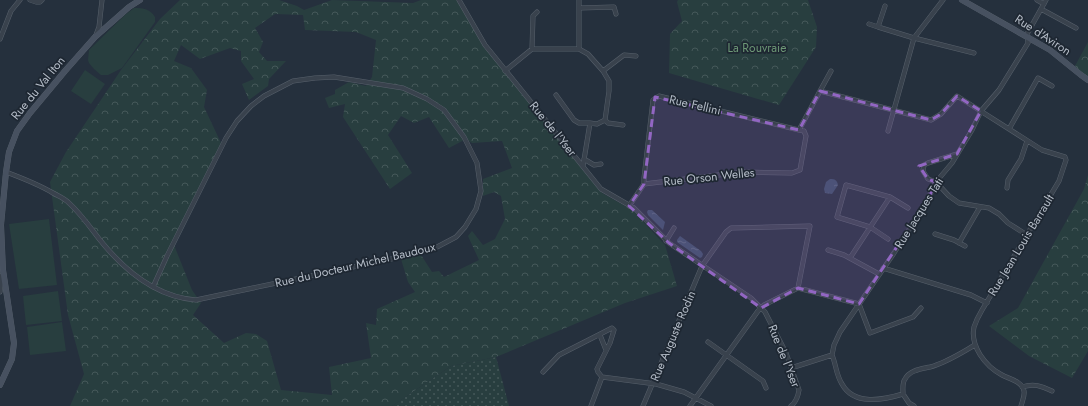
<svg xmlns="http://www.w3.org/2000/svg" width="1088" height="406" font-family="Jost,sans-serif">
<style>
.grass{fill:url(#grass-dots)}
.forest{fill:url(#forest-crowns);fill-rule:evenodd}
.park{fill:#283e3f}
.water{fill:url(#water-ripples)}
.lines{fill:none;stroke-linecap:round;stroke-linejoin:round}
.street-casing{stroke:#57606b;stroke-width:5}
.secondary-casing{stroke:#57606b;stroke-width:6}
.street{stroke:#39424d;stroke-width:4}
.secondary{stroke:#475160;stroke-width:5.5}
.marked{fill:#9266c3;fill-opacity:0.2;stroke:#9266c3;stroke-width:3;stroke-dasharray:8 5;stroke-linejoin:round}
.labels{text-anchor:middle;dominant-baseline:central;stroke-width:3.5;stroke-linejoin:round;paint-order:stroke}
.street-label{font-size:12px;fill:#b5bdc8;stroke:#1e2732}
.park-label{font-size:12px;fill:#6d9876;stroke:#1e2732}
</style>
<defs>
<pattern id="grass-dots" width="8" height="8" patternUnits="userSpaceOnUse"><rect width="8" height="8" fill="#283e3f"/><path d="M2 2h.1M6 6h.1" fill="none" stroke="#455859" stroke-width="1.8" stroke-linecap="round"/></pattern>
<pattern id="forest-crowns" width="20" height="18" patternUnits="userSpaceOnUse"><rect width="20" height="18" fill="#283e3f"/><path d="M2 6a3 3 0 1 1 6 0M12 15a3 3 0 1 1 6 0" fill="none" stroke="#455859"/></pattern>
<pattern id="water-ripples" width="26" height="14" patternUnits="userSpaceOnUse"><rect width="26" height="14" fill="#3b4e66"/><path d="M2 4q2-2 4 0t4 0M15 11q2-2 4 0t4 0" fill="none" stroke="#55667a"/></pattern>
</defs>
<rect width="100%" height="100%" fill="#25303d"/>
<path class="grass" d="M496,357L509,406H392L451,366Z"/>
<path class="forest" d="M180,0H279L297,6L304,10L332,0L413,3L421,0H458L485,48L544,119L602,193L632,210L665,245L677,286L625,303L496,357L451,366L392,406H70L84,374L68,315L50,182L66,152L121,70L160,19ZM275,14L303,15L305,30L356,32L376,40L372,77L366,86L349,82L335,90V94L325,98L329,108L345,104L343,117L390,189L412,173L388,135L401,116L414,123L429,117L449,148L466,139L472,143L502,141L512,168L483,179V196L494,192L501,196L505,219L495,239L483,245L472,231L468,236L479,260L444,277L439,271L432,272L421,255L401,259L408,282L415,292L377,309L376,325L366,323L371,358L329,367L332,395L281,390L267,341L256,334L246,333L224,343L193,315L201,303L192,290L174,245L221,143L204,107L207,90L191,68L174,61L181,45L200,59L230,48L241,51V61L254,79L242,84L249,100L268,86L269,79L286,61H267L259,52L263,42L255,28Z
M678,0H808L817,27L816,47L779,105L669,73L670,34L682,21L677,2Z
M1088,42V76L1080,72L1075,66Z
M1088,175V351L1072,378L1029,356L989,326L1018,308L1084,189Z"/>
<path class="park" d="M134,8C144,8 150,9 155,17V22L122,68L108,75H101L94,69L89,63L88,60L89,50L125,15Z
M85,70L105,84L91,104L71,91Z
M49,219L57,285L19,289L9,224Z
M58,291L62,321L26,325L23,296Z
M62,322L66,351L30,355L27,327Z"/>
<path class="water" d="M830,179C835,179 837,180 838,185L832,194L825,193L824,189L826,182Z
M648,210H652L665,222L663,230L648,215L647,212Z
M680,236L701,251L703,254L702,257L700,258L677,242V240Z"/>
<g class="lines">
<defs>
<path id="street" d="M30,0L36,2H40L42,0
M459,0L485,45L601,189L634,208L669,243L751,298L765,312L786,353L799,390C798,397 796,402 791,406
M1037,0L1044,4
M885,6L878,27L914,38L974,53
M579,8L614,7L616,14
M1041,9L1076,28
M869,24L878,27
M96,35L99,27L102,0
M0,39L11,11L20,0
M532,49H579L588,54L603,71L624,55L636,56
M579,49V0
M505,71L532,49L533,16L537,12
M820,91L831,71
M556,95L574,120L579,123H590
M605,120L608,123L623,125
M1009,129L1038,78L1052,86
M799,130L820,91L931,120L941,114L957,96L1042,150L1065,157L1066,160L1059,181L982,310C979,315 976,321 974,327C970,346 985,366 1002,375C1009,379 1022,381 1024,391C1025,396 1022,402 1021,406
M888,131L914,38L943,0
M957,154L928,163L924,165L923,171L928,179L936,182L949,196L959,203L989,208L999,214L1008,223L1027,235
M584,159L594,165L601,164
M583,166L590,123L597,124L605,120L609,91V81L603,71
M6,172C22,178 38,184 53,193C58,196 64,198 69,203C81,214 90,227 100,240C124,270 156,297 196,300L410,255L437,247L456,237L465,227L476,209L481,191L477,163L464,137L444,110L427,99L403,88L334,77L315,78L293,81L264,96L251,106L237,121L226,138L167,256L153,287
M1007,188L1008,180L1021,159L1027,141
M629,206L644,184V178L653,100L659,96L799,130L804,131L806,136L800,170L792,173L743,172L644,184
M935,234L954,240L965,246
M888,239L870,227L837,217L846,185L890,197L908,208
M666,241L674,228
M959,243L980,207
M828,250L844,255L879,274
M850,258L890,197
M883,268L971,295L987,303
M0,292L2,275
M600,335L606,350
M708,342L763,381L766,388
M832,355L834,345L840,332L894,253L926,203L936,182L952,163L972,130L981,111L999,90L1028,43L1027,34L1046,0
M832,355C836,364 836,375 842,384C854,406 883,400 903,394L909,403L914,406
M791,368L832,355
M543,372L559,355L612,328L614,330L610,343L597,369L598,372L602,377
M602,377L656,384L684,392L711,406
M1022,387C1034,383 1041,386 1052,391
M903,394C903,389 902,383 905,379C910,370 921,369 930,367C946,363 961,353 975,345
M591,406L602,377
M643,406L702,266L726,232L731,228L810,226L798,288
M690,406L758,311L764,305L798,288L859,304L870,333L913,317L921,308"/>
<path id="secondary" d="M962,0L1050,50L1081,75L1088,80
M0,385L12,359L14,343L3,270L1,225L6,172L9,152L17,131L30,113L65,71L95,37L129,7L140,0"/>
</defs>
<use href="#street" class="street-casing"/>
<use href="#secondary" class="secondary-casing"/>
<use href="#street" class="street"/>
<use href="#secondary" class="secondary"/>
</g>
<path class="marked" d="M820,91L931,120L941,114L957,96L981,111L957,154L919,166L928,179L936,182L926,203L859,304L798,288L761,308L669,243L629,206L644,184L655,97L799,130Z"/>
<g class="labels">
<g class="street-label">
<text transform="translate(1043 35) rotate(33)">Rue d'Aviron</text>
<text transform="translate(38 88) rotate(-51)">Rue du Val Iton</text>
<text transform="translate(695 105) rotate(13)">Rue Fellini</text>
<text transform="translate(553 129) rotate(51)">Rue de l'Yser</text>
<text transform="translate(709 177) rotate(-6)">Rue Orson Welles</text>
<text transform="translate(919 213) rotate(-58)">Rue Jacques Tati</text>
<text transform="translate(1021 245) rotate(-59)">Rue Jean Louis Barrault</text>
<text transform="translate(355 265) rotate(-13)">Rue du Docteur Michel Baudoux</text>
<text transform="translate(673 336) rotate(-67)">Rue Auguste Rodin</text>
<text transform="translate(784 356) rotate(68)">Rue de l'Yser</text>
</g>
<g class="park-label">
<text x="757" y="48">La Rouvraie</text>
</g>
</g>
</svg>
